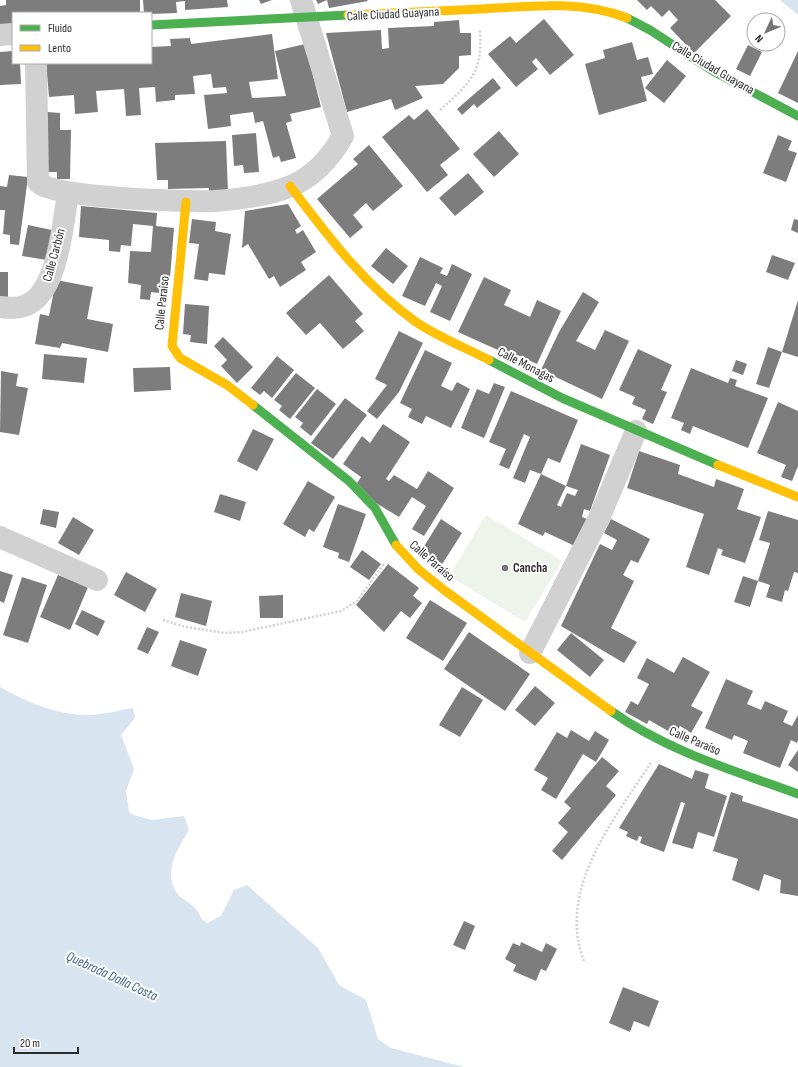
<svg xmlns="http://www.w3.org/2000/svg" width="798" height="1067" font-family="'Sofia Sans Condensed',sans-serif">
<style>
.green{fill:#eef3eb}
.water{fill:#d8e4f0}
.building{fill:#7d7d7d;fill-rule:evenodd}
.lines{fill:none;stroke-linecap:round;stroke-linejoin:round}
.path{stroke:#d1d1d1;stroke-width:2.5;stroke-dasharray:2 2;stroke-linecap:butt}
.street{stroke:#d1d1d1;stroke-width:22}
.fast{stroke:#4caf50;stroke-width:9}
.slow{stroke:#ffc107;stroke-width:9}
.poi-dot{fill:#767676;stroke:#fff;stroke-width:1.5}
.labels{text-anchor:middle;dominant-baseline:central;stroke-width:4;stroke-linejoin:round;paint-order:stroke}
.street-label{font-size:13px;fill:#2c2c2c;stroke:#fff}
.poi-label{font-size:13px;font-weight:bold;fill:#2c2c2c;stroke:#fff;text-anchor:start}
.water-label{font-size:14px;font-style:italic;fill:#3f648a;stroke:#fff}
</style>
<rect width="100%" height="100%" fill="#fff"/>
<path class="green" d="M486,515L562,561L525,622L449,576Z"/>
<path class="water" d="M780,0H798V15Z
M0,687C25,701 52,713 81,715C97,716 117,711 133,708L135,718L121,735L134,769L126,791L129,812L133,815L152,820L184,816L189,830C178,849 164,868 175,890C178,897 189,902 194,907C200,912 199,919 207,923L221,916L234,890L247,885L318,948L339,985L366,1000L378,1039L391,1048L464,1067H0Z"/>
<path class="building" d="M6,0H140V13H13V24L0,25V6L6,5Z
M143,0H227L228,7L185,10V1L176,2L177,13L151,14L144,13Z
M259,0H272L261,4Z
M316,0H367L368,1L329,8L327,0L318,4Z
M637,0H715L731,16L694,53L670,28L678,20L669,10L662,17L651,6L647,10Z
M544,19L574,55L550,75L536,58L532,62L538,69L516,87L488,54L510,36L516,43Z
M459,20L460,33H471V55L459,56V68L443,84L415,86L423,98L395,110L391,99L347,112L326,33L381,30L382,49L389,48L388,28L434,26V22Z
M272,34L278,79L249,82L252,98L286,96L275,51L305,44L321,107L290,114L292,121L286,123L296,158L281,162L279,156L273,158L263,121L255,123L253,112L230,115L231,126L208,129L204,95L227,93L226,87L213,88L211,74L193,76L195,94L175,95V100L156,102L155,87L139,88L141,115L126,116L124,89L96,91L98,112L75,114L74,95L49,97L46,63H151V47L171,46L170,39L190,38L191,44Z
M632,42L637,60L648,57L653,74L641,77L647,101L599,115L585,64L605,58L603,50Z
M748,45L762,52L750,76L736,69Z
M13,51V63H20L21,84L0,85V52Z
M798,51V103L778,93Z
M667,60L686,76L664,103L645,88Z
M493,78L501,88L477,108L474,104L462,115L457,109Z
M427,109L460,149L440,165L448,175L427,192L382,137L409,115L414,120Z
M47,112L60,113V130H71L70,179H57V172H47Z
M499,131L519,154L494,177L473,154Z
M256,133L259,172L244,173L243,165L234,166L232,135Z
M778,135L792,141L788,150L797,153L786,182L763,173Z
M226,141L228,193H209V188L168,189V180H157L155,143Z
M369,145L403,186L373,211L366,203L353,215L363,227L350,238L317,199L358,164L353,159Z
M468,173L484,192L455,216L439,198Z
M9,175L28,177L19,245L10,244V235L3,234L5,210H0V186L7,187Z
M288,204L301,226L295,230L297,234L303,230L316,252L301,262L306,270L280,287L274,276L269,279L248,244L242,248L245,211Z
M81,206L157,213L156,226L174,228L170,278H167L166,294L151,292L150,300L140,299L141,285L128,283L130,251L151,252L153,226L133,224L131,246L121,245L120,252L109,251V240L79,237Z
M192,219L216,222L215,231L231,234L225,275L209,273L208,281L194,279L199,244L189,243Z
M794,219L798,220V233L791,230Z
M28,225L52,230L47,260L22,256Z
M386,248L408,266L393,284L371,266Z
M772,255L795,263L788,280L766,272Z
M420,257L443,268L440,273L447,276L452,264L472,274L450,321L430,312L442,286L436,283L425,306L402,296Z
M0,272H8V299H0Z
M329,275L363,314L355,321L364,331L343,349L320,323L306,335L286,313Z
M484,277L511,290L504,305L530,317L537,300L561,311L537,364L513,353L511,356L458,332Z
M56,280L93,287L87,319L113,324L108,352L62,343L60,348L35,344L40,314L49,316Z
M583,292L599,302L576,341L595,350L605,330L629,341L602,399L541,370L559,332Z
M798,300V357L782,352L769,388L756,384L768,347L782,352Z
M185,304L209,306L207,344L190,342L191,335L183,334Z
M399,331L423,343L399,392L377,419L367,411L387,385L375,379Z
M223,337L253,367L237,383L221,366L227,360L214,346Z
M638,349L672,365L661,390L667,392L653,424L642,419L646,410L632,404L635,397L619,390Z
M425,350L452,363L441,386L452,391L457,382L470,389L451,428L426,416L422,424L408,417L412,409L400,403Z
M44,354L87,358L84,383L42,379Z
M277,356L294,370L272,398L264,391L260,395L251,388Z
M736,360L747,364L743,375L732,371Z
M170,367L171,390L134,392L133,368Z
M691,368L728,383L730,378L737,380L735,386L768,398L748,448L693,426L690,434L681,430L684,423L671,418Z
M1,371L18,374L16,386L28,388L19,435L0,432Z
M296,373L315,388L290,419L279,410L282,406L274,400Z
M494,383L505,387L484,438L461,428L477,389L489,394Z
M317,389L336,404L311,436L300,427L303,423L295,417Z
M511,391L578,420L560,463L548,458L541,474L530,470L525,483L513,478L530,437L524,434L509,469L499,465L506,449L489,442Z
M345,398L367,415L333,459L311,443Z
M778,402L798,411V466L792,481L781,477L786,465L757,453Z
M383,424L410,442L386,479L389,481L394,475L417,489L428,471L454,488L424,536L412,529L426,506L412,497L399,517L376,503L357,483L361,477L343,464L362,436L370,443Z
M253,429L274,439L257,471L237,461Z
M581,444L610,455L590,511L584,509L582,517L589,520L577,547L545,532L543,536L518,524L541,474L566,486ZM566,486L578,490L575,496L567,493L561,507L557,505Z
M639,451L680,465L678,474L714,487L716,479L744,489L737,509L761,517L745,563L721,555L723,550L718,548L709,575L686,567L704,514L627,488Z
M308,481L335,497L314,532L309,529L305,537L283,524Z
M220,494L246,502L240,521L214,512Z
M338,504L366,514L349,562L338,558L339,553L323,547Z
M43,509L59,512L56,528L40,524Z
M768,511L798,520V573L794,572L788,591L785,590L782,602L766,597L770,585L758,581L750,607L734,602L743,576L758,581L770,543L759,540Z
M73,517L94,530L79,555L58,543Z
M441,519L462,533L439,569L418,556Z
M611,519L650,539L638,563L631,560L623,575L634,581L611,628L637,642L624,663L561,626L600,544L612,550L617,540L604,533Z
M362,550L381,564L369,580L350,567Z
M388,564L419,588L413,596L422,603L410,618L401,611L384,632L356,605Z
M0,571L13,575L4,603L0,601Z
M126,572L157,589L145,612L114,595Z
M58,575L88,587L70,630L40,617Z
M22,577L47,585L28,643L3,635Z
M181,593L212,601L206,626L175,617Z
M283,595V618H260L259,596Z
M430,600L467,623L443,661L406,638Z
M82,610L105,621L98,636L75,624Z
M147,627L159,632L148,654L137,649Z
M469,632L530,674L505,711L444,669Z
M571,633L604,660L590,677L557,650Z
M180,640L207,649L198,676L171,666Z
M683,657L710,672L691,706L703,712L691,733L680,726L675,735L649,720L647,724L625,712L631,701L638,705L649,684L637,678L647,658L674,673Z
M726,679L753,691L747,704L761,710L765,701L788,711L783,722L792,726L798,715V740L797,743L791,740L780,768L743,753L748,741L734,735L732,740L705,728Z
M535,686L555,703L535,726L515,710Z
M462,687L483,700L460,737L439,725Z
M571,730L589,741L595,731L609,740L596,762L583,754L556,799L541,790L548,778L534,770L557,732L567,738Z
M798,750V772L788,765Z
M602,757L619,771L606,786L616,795L562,860L552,851L568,832L558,823L571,808L564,802Z
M659,764L692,779L695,770L709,774L705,788L727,796L714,837L698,832L693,849L672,843L685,803L681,802L664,852L640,843L642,837L639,836L637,841L626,836L628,832L619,828Z
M731,792L743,796L742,801L798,819V896L780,893L781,880L764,874L759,891L732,880L738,859L713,851Z
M464,921L475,926L465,950L453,945Z
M521,942L542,952L546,943L557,949L546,971L541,969L536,981L513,971L516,965L505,959L513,943L520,946Z
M623,987L659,1001L649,1027L634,1021L630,1032L609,1023Z"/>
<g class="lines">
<path class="path" d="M440,110C470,83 483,73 480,30
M163,620L186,627L225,633L242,632L341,611L357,601L384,564
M584,961C556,889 615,818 652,761"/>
<path class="street" d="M0,35L13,34
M36,63L38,182C48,198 190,202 214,201C240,199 267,196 291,186C315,176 331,157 343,136L301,0
M0,307C8,308 16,309 24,306C58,295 63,223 68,193
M0,537L97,580
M530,653L600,516L636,431"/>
<path class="fast" d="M627,18L650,30L713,71L798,116
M151,25L348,15
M489,360L562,398L718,465
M253,405L349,481L375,508L396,545
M611,711C667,751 735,771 798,794"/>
<path class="slow" d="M348,15C393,13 438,11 482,9C530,6 582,0 627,18
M290,186C327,235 365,286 416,322C438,337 466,348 489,360
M186,202L172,346L180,358L227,385L253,405
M718,465L798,497
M396,545L418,569L444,590L611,711"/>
</g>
<circle class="poi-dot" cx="505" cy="568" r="4"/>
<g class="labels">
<g class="street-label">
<text transform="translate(393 14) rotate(-3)">Calle Ciudad Guayana</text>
<text transform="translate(713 68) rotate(30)">Calle Ciudad Guayana</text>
<text transform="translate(54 255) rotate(-75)">Calle Carbón</text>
<text transform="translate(162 303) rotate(-84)">Calle Paraíso</text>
<text transform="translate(526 365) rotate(27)">Calle Monagas</text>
<text transform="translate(432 561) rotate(41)">Calle Paraíso</text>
<text transform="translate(695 741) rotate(23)">Calle Paraíso</text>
</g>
<g class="poi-label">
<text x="513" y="568">Cancha</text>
</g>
<g class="water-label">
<text transform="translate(112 976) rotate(25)">Quebrada Dalla Costa</text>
</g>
</g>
<rect x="12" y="12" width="140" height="52" fill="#ffffff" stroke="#ababab"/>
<rect x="20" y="25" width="20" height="6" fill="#4caf50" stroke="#ababab"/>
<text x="48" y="32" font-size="12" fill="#2c2c2c">Fluido</text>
<rect x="20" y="45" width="20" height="6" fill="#ffc107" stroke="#ababab"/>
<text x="48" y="52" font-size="12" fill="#2c2c2c">Lento</text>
<g transform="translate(766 32) rotate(226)"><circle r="19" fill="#ffffff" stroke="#ababab"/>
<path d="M0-3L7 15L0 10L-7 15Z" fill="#767676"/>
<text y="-6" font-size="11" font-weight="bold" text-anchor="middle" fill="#2c2c2c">N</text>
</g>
<path d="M14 1047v6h64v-6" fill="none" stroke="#2c2c2c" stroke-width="2"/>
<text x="20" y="1047" font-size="12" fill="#2c2c2c" stroke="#ffffff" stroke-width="3" paint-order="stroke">20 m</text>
</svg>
